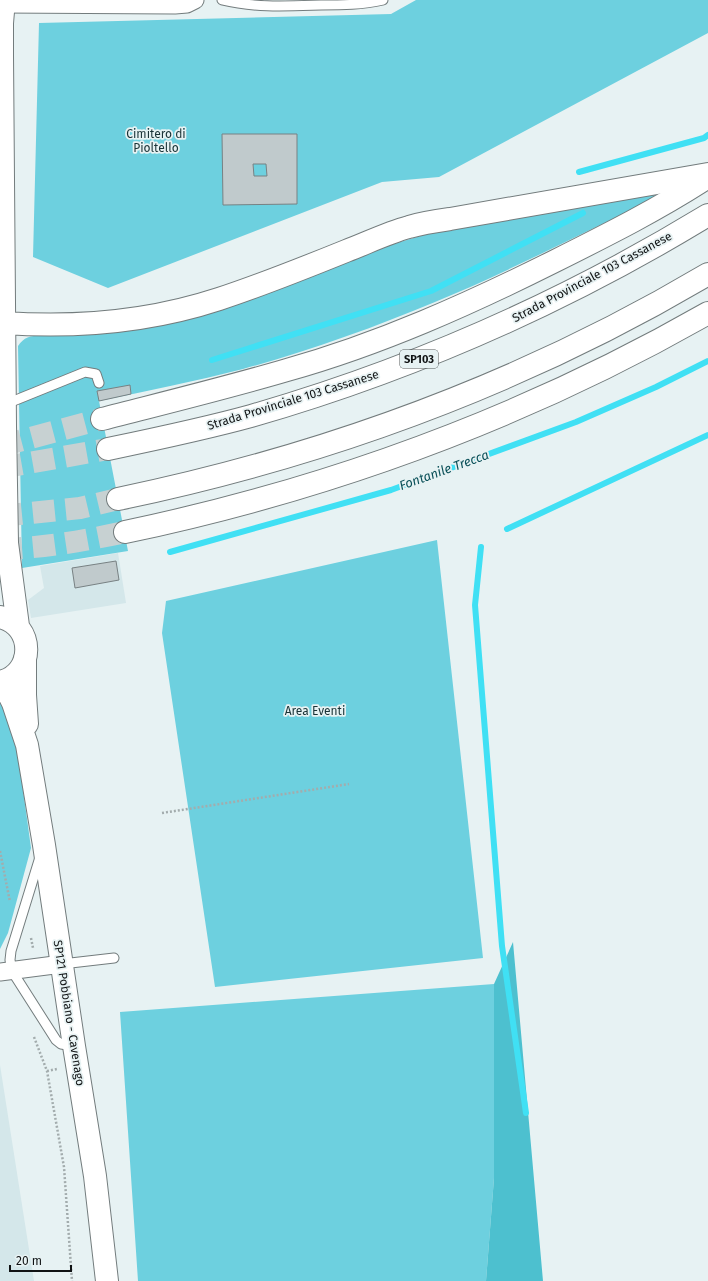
<svg xmlns="http://www.w3.org/2000/svg" width="708" height="1281" font-family="'Fira Sans',sans-serif">
<style>
.built{fill:#d4e7ea}
.green{fill:#6dd0df}
.forest{fill:#4dc0cf}
.lines{fill:none;stroke-linecap:round;stroke-linejoin:round}
.stream{stroke:#40e0f4;stroke-width:6}
.building{fill:#c0cacc;stroke:#788183;fill-rule:evenodd}
.trunk-tunnel{stroke:#c7d1d2;stroke-width:22;stroke-dasharray:22 11;stroke-linecap:butt}
.service-casing{stroke:#737c7d;stroke-width:11}
.minor-casing{stroke:#737c7d;stroke-width:19}
.tertiary-casing{stroke:#737c7d;stroke-width:24}
.trunk-casing{stroke:#737c7d;stroke-width:24}
.path{stroke:#a3acad;stroke-width:2.5;stroke-dasharray:2 2;stroke-linecap:butt}
.service{stroke:#fff;stroke-width:9}
.minor{stroke:#fff;stroke-width:17}
.tertiary{stroke:#fff;stroke-width:22}
.trunk{stroke:#fff;stroke-width:22}
.labels{text-anchor:middle;dominant-baseline:central;stroke-width:3.5;stroke-linejoin:round;paint-order:stroke}
.shield{fill:#e7f2f3;stroke:#505657;stroke-width:1}
.shield-label{font-size:11px;font-weight:bold;fill:#101314}
.park-label{font-size:12px;fill:#1a3337;stroke:#e7f2f3}
.street-label{font-size:12px;fill:#101314;stroke:#e7f2f3}
.water-label{font-size:13px;font-style:italic;fill:#0a5058;stroke:#e7f2f3}
</style>
<rect width="100%" height="100%" fill="#e7f2f3"/>
<path class="built" d="M118,553L126,603L31,618L28,600L44,588L40,566Z
M0,1065L34,1281H0Z"/>
<path class="green" d="M416,0H708V33L439,177L382,182L108,288L33,257L39,23L391,14Z
M655,194L656,198C582,233 510,271 435,302C373,328 308,351 243,369C196,381 147,391 99,401L128,551L22,568L18,346C24,337 30,336 41,335L363,253L444,229Z
M437,540L483,958L215,987L162,633L166,601Z
M0,693L15,731L31,848L8,933L0,949Z
M494,984V1178L486,1281H138L120,1012Z"/>
<path class="forest" d="M513,942L543,1281H486L494,1178V984Z"/>
<g class="lines">
<path class="stream" d="M579,172L704,138L708,135
M212,360L431,291L583,213
M507,529L708,435
M481,547L475,605L502,946L526,1113
M170,552L391,490L576,422L656,387L708,361"/>
</g>
<path class="building" d="M222,134H297V204L223,205ZM253,164H266L267,176H254Z
M130,385L131,394L99,401L97,391Z
M116,561L119,580L75,588L72,568Z"/>
<g class="lines">
<path class="trunk-tunnel" d="M0,446L102,419
M0,468L108,449
M0,516L80,508L118,499
M0,549C43,548 83,541 125,532"/>
<defs>
<path id="service" d="M222,0C255,8 288,6 321,5C342,5 362,5 383,0
M6,404L85,372L96,374L99,383
M40,857L11,951L10,960L12,971L56,1040L61,1044L74,1046
M62,964L114,958"/>
<path id="minor" d="M0,4L175,5L187,4L195,0
M0,972L62,964"/>
<path id="tertiary" d="M4,0L2,23V56L5,426L7,543L18,626
M4,323C77,328 149,322 219,299C262,285 304,268 346,251C367,243 387,233 409,227C422,223 436,221 450,219L708,174
M0,617C35,625 35,674 0,682
M25,658V695L27,724
M0,688L9,695L13,703L27,745L44,845L74,1046L95,1176L107,1281"/>
<path id="trunk" d="M102,419C164,403 226,388 287,370C380,344 469,304 555,261C607,235 659,209 708,177
M108,449C156,439 204,429 251,416C411,370 565,302 708,215
M118,499C325,456 526,382 708,274
M125,532C330,489 526,417 708,313"/>
</defs>
<use href="#service" class="service-casing"/>
<use href="#minor" class="minor-casing"/>
<use href="#tertiary" class="tertiary-casing"/>
<use href="#trunk" class="trunk-casing"/>
<path class="path" d="M162,813L349,784
M0,851L10,902
M31,938L33,948
M34,1037L47,1071L64,1167L72,1281
M47,1071L57,1069"/>
<use href="#service" class="service"/>
<use href="#minor" class="minor"/>
<use href="#tertiary" class="tertiary"/>
<use href="#trunk" class="trunk"/>
</g>
<g class="labels">
<rect class="shield" x="400" y="350" width="38" height="18" rx="3"/>
<g class="shield-label">
<text x="419" y="359">SP103</text>
</g>
<g class="park-label">
<text x="156" y="134">Cimitero di<tspan x="156" dy="14">Pioltello</tspan></text>
<text x="315" y="711">Area Eventi</text>
</g>
<g class="street-label">
<text transform="translate(592 277) rotate(-28)">Strada Provinciale 103 Cassanese</text>
<text transform="translate(293 400) rotate(-17)">Strada Provinciale 103 Cassanese</text>
<text transform="translate(69 1013) rotate(81)">SP121 Pobbiano - Cavenago</text>
</g>
<g class="water-label">
<text transform="translate(444 470) rotate(-20)">Fontanile Trecca</text>
</g>
</g>
<path d="M10 1265v6h61v-6" fill="none" stroke="#101314" stroke-width="2"/>
<text x="16" y="1265" font-size="12" fill="#101314" stroke="#e7f2f3" stroke-width="3" paint-order="stroke">20 m</text>
</svg>
